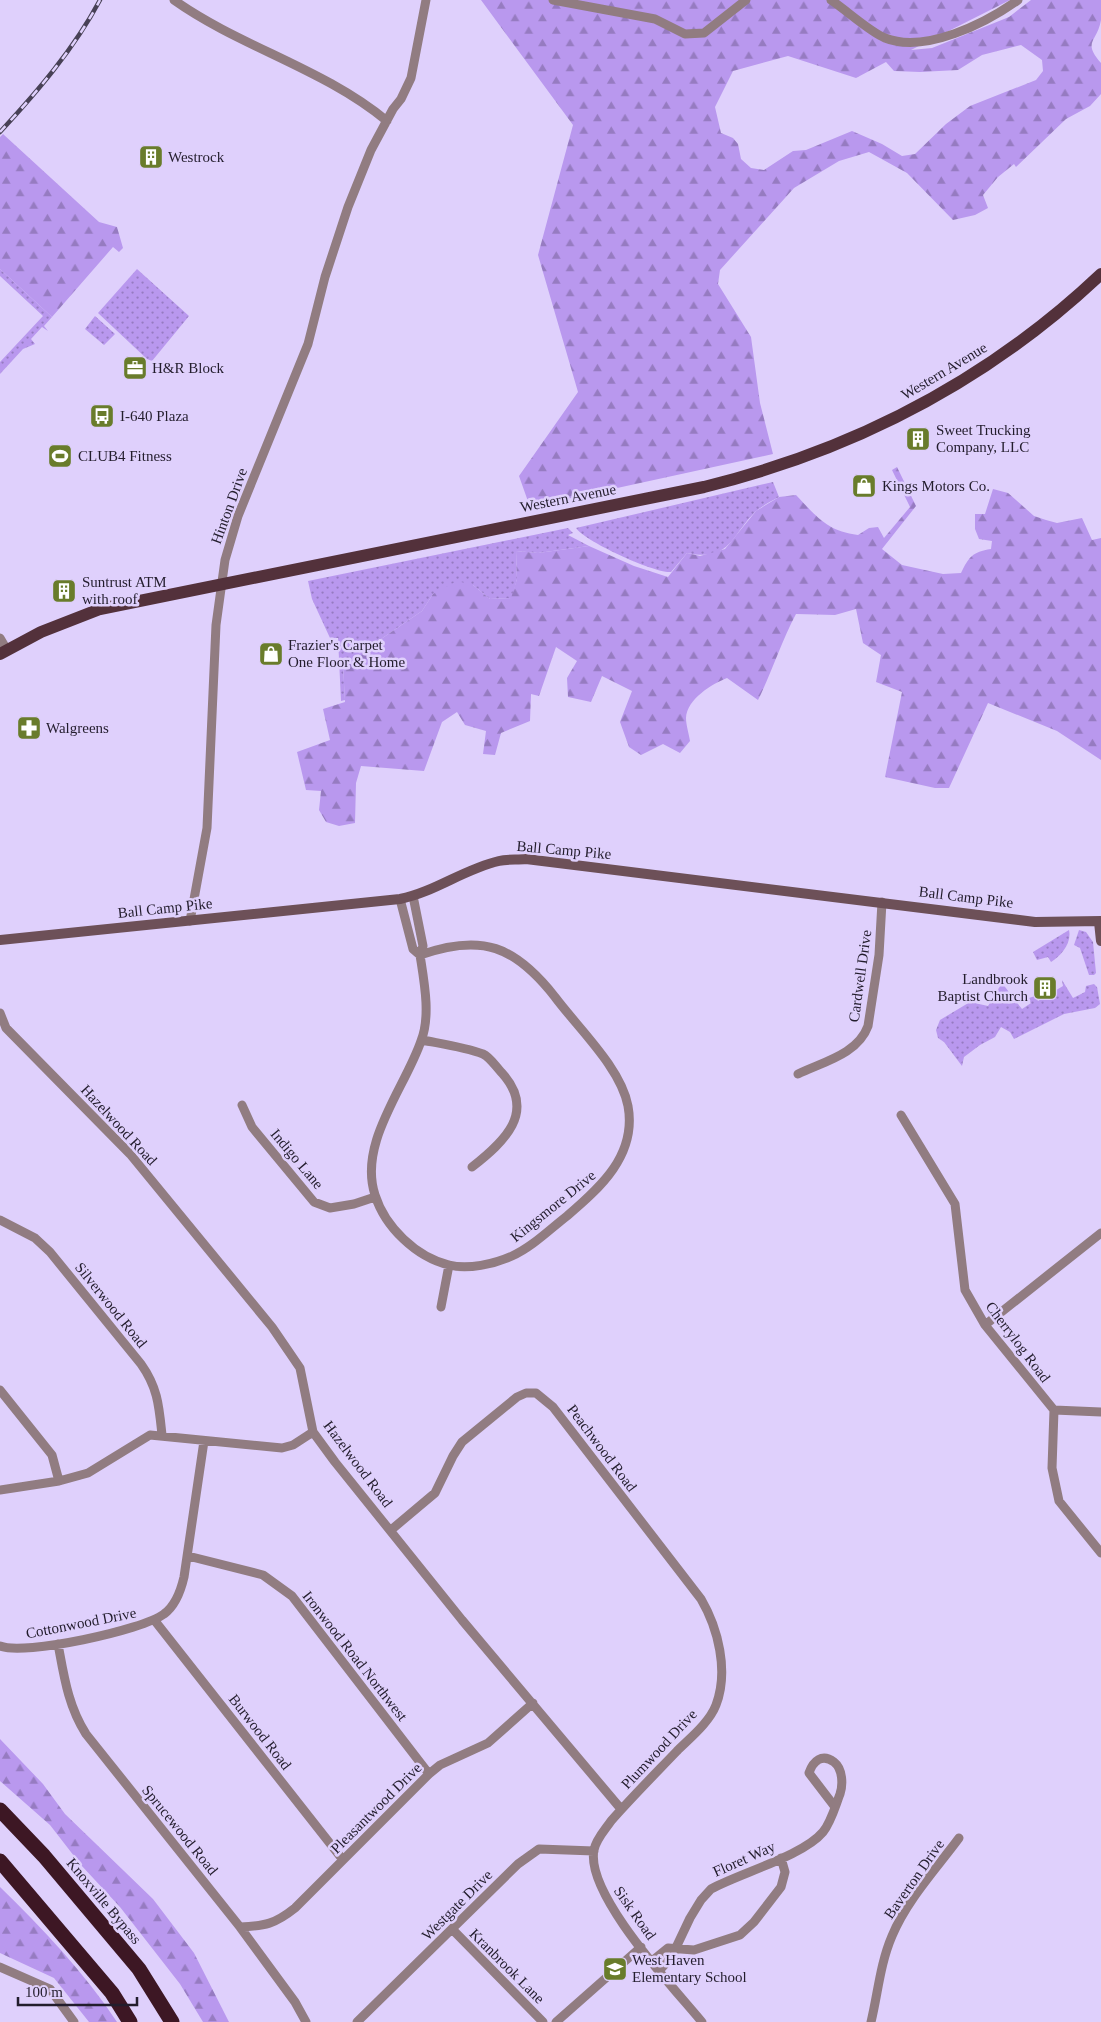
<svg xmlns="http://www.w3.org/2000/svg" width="1101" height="2022" font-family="'Times New Roman',serif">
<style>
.grass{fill:url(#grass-dots)}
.forest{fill:url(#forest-firs);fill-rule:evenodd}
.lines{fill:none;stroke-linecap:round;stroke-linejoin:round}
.street{stroke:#917c81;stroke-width:9}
.secondary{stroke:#6d5058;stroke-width:10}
.primary{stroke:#53313b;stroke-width:12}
.highway{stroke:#3d1724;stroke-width:15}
.rail-casing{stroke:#484156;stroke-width:4.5}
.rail{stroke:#dfd0fc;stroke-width:2.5;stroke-dasharray:8;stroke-linecap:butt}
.labels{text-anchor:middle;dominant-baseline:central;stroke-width:5;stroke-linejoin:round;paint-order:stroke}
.poi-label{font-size:15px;fill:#231d2d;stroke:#dfd0fc;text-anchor:start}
.street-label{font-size:15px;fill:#231d2d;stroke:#dfd0fc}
</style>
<defs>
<pattern id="grass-dots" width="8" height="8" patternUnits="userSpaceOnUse" patternTransform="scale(1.25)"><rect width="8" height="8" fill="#b998ee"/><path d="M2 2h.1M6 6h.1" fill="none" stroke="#967bc1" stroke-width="1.8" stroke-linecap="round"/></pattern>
<pattern id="forest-firs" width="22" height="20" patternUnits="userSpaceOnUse" patternTransform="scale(1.25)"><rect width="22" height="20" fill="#b998ee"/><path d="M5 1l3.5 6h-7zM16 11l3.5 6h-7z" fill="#967bc1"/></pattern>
</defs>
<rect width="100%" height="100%" fill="#dfd0fc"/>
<path class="grass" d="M0,269L52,317L44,326L48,331L42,327L31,339L35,344L23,349L0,374V362L43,316L0,276Z
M137,269L189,316L152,361L147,359L98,313Z
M95,316L115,334L104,345L85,329Z
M773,482L779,497C771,501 762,506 755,512C731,536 730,562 687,553L671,572C656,574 584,541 576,528Z
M568,528L573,533L568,535L589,546L538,553L516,551L517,579L512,598L490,599L473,585L433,594L422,611L343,665L345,700L341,701L338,638H330L312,599L308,581Z
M1069,930C1072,943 1061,956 1051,962L1048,957L1037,960L1033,952Z
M1079,930L1086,932L1093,942L1096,973L1094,975H1089L1080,948L1074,945Z
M1062,980L1073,998L1085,992L1086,986L1094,984L1097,987L1100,1004L1095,1008L1064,1014L1014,1039L1010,1032L1001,1027L995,1037L980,1045L964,1057L962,1066L944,1042L938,1038L936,1030L940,1020L970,1002L988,1006L1002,983L1022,1009L1031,1003L1026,999L1035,996L1038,1001L1063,986Z"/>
<path class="forest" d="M481,0H1010L911,50L932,48L962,36L1009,17L1031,0H1101C1101,6 1101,14 1101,20C1097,43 1082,41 1101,63V94L1090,106L1066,119L1016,167L1014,164L998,177L983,195L988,208L975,215L953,220L907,173L869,152L839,161L794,188L720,270L718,284L751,337L760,403L773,454L530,507L519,476L578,392L538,255L573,125ZM1021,45L1042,60L1043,71L1036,80L970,106L946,124L915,154L902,156L882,144L852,131L806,150L793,151L764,170L751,168L741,159L738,144L733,138L721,133L715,107L733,71L788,56L856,78L886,62L894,71L920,72L958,70L982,55Z
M3,134L99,222L117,227L123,248L119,252L113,247L52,317L0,269V137Z
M897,467L916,506L882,549L902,565L943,574L961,573C969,557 972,552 991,549L992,541L979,539L975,529V514H985L993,489L1008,493L1034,516L1046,520L1057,523L1082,518L1092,540L1101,538V760L1057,731L988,703L949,788H935L885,777L902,692L876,682L881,655L863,643L856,609L835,615L796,614C781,642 772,672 758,700L727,678C712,684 687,699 686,718C686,725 689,734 690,741L680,753L663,744L641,755L629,747L620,722L632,691L602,676L591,702L568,697L567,678L577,661L556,647L539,696L531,694L530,721L501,733L495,755L483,754L486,731L465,725L457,712L442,722L424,771L361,766L356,783L355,823L339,826L326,822L319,810L321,791L306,790L297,752L330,740L323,709L345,702L343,665L422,611L433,594L457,581L473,585L490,599L511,598L517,579L516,551L538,553L589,546L634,566L668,577L687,553L700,556L725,549L756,511L779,497L796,495C817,517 827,531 858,535L869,528L878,527L884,538L910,507L892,470Z
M0,1739L43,1784L65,1814L153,1899L194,1953L229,2022H203L180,1984L120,1907L81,1865L50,1825L0,1781Z
M0,1887C43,1929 84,1972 117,2022H89L54,1978L0,1953Z"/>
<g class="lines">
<path class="street" d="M174,0C240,47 323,68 387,121
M553,0L655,19L685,34L704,33L746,0
M831,0C846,10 870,32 885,38C925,54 986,23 1018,0
M0,638L7,650
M413,896L423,946L420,955C424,981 431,1016 421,1041C405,1088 358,1143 375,1195C385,1227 416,1257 449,1265C468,1270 494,1264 512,1256C532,1247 549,1230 567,1216C600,1188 637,1155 628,1106C621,1068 578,1028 555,997C515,946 482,933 420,955
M400,899L413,949L420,955
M190,921L207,828L216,625L225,560L238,516L308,344L325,277L348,207L371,150L393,109L401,99L411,78L426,0
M0,1013L6,1028L130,1154L272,1327L300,1368L313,1432L335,1462L462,1620L621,1809
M422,1040C442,1044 464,1047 483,1054C490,1057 496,1067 502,1073C537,1112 504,1142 472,1167
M798,1074C823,1062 858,1054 868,1026L879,955L882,902
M242,1105L252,1127L314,1202L330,1208L354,1204L375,1197
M901,1115L955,1204L965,1290L985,1325L1054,1410L1052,1468L1059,1501L1101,1553
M0,1220L35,1238L50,1252L141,1364C158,1388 159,1406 162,1435
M441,1307L449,1265
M985,1325L1101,1233
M0,1390L52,1455L59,1481
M1054,1410L1101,1412
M0,1490L59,1481L88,1473L150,1435L282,1448L293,1445L313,1432
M391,1530L435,1493L453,1456L462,1442L517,1397L526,1393H536L553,1407L701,1599C718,1628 729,1671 716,1705C709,1723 690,1738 677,1751C655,1774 632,1797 611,1821C605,1830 596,1839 594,1850C585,1894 674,1988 702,2022
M188,1556L263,1575L292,1596L429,1774
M155,1621L343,1860
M58,1644C64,1676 68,1706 86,1734L240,1927L295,2002L306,2022
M0,1646C24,1656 143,1630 164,1614C175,1606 181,1590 184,1577L204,1441
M240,1927C265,1926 275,1924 295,1908L429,1774L440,1765L488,1743L533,1703
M452,1929L543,2022
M652,1961L668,1948L694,1950L740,1935L754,1922L781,1887L785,1872L781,1858
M0,1967L50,1989L74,2022
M659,1971L672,1956L690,1918L701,1900L711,1889C740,1873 803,1856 823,1832C831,1822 835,1807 840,1794C843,1785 843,1769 834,1762C822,1753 813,1761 809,1773L835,1807
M357,2022L518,1864L539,1849L594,1851
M556,2022L641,1947
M871,2022C878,1993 880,1964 892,1936C907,1900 936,1869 959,1838"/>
<path class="secondary" d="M1099,922L1101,941
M0,940L400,899C435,892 464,869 499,861C507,859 517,860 526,859L1035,922L1101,921"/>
<path class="primary" d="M0,654L41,632L100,609L704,487C854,450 989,380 1101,274"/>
<path class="highway" d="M0,1810L44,1856L139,1969L172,2022
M0,1861L112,1993L130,2022"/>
<defs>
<path id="rail" d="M0,132C37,92 74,49 100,0"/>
</defs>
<use href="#rail" class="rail-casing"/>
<use href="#rail" class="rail"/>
</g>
<defs>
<symbol id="building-square" viewBox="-11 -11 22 22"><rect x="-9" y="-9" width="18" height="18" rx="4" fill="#697c2b" stroke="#dfd0fc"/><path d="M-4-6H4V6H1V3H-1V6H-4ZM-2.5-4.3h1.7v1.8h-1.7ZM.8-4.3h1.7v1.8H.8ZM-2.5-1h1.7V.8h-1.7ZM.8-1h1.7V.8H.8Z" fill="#fff"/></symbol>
<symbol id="office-square" viewBox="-11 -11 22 22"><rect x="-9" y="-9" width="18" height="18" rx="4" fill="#697c2b" stroke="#dfd0fc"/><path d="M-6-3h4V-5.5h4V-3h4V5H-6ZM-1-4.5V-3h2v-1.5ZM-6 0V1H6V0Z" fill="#fff"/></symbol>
<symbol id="bus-square" viewBox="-11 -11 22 22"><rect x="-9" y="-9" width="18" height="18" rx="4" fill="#697c2b" stroke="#dfd0fc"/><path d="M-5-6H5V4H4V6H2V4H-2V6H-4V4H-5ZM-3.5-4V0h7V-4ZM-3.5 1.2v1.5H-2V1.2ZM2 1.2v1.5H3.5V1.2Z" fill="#fff"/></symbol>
<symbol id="stadium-square" viewBox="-11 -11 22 22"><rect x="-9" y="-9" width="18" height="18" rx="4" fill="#697c2b" stroke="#dfd0fc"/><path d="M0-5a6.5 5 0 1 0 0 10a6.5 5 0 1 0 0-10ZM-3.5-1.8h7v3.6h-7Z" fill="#fff"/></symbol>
<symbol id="shop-square" viewBox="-11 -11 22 22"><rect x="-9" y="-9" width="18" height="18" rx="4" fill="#697c2b" stroke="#dfd0fc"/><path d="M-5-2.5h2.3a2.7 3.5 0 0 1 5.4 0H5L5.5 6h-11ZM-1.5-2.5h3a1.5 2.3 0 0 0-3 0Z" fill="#fff"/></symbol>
<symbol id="pharmacy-square" viewBox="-11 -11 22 22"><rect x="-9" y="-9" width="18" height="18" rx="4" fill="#697c2b" stroke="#dfd0fc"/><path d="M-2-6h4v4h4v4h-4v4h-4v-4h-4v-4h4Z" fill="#fff"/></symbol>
<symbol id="school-square" viewBox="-11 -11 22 22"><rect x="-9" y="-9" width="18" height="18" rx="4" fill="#697c2b" stroke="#dfd0fc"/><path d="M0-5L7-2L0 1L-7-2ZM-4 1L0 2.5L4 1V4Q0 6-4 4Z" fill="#fff"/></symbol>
</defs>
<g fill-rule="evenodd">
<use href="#building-square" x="137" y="143" width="28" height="28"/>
<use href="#office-square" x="121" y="354" width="28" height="28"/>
<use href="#bus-square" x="88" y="402" width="28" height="28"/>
<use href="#building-square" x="904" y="425" width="28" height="28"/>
<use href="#stadium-square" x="46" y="442" width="28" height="28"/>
<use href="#shop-square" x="850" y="472" width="28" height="28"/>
<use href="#building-square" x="50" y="577" width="28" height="28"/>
<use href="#shop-square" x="257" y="640" width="28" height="28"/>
<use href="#pharmacy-square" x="15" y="714" width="28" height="28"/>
<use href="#building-square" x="1031" y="974" width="28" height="28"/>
<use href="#school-square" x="601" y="1955" width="28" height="28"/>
</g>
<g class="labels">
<g class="poi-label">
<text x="168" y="157">Westrock</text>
<text x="152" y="368">H&amp;R Block</text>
<text x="120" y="416">I-640 Plaza</text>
<text x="936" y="430">Sweet Trucking<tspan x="936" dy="17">Company, LLC</tspan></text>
<text x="78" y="456">CLUB4 Fitness</text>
<text x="882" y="486">Kings Motors Co.</text>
<text x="82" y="582">Suntrust ATM<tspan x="82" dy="17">with roof</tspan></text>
<text x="288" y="645">Frazier's Carpet<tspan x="288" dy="17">One Floor &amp; Home</tspan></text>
<text x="46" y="728">Walgreens</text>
<text x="1028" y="979" text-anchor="end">Landbrook<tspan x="1028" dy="17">Baptist Church</tspan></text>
<text x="632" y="1960">West Haven<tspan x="632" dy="17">Elementary School</tspan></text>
</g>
<g class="street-label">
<text transform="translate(944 371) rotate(-31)">Western Avenue</text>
<text transform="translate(568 498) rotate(-11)">Western Avenue</text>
<text transform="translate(229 506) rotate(-70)">Hinton Drive</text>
<text transform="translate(564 850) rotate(5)">Ball Camp Pike</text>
<text transform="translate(966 897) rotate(7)">Ball Camp Pike</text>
<text transform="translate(165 908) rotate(-6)">Ball Camp Pike</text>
<text transform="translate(860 976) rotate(-82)">Cardwell Drive</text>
<text transform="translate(119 1125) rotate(47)">Hazelwood Road</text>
<text transform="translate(297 1159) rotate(50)">Indigo Lane</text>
<text transform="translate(553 1206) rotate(-39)">Kingsmore Drive</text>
<text transform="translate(111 1305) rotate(51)">Silverwood Road</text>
<text transform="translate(1018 1342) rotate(53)">Cherrylog Road</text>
<text transform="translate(602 1448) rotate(53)">Peachwood Road</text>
<text transform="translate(358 1464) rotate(53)">Hazelwood Road</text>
<text transform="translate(81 1623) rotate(-11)">Cottonwood Drive</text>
<text transform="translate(355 1656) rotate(52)">Ironwood Road Northwest</text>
<text transform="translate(260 1732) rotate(52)">Burwood Road</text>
<text transform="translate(659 1749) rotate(-47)">Plumwood Drive</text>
<text transform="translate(376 1808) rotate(-45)">Pleasantwood Drive</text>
<text transform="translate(180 1830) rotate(51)">Sprucewood Road</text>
<text transform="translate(744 1859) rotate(-24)">Floret Way</text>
<text transform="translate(914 1879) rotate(-55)">Baverton Drive</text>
<text transform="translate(104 1901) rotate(50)">Knoxville Bypass</text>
<text transform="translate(457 1905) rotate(-45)">Westgate Drive</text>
<text transform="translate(635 1913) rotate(55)">Sisk Road</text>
<text transform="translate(507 1966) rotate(45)">Kranbrook Lane</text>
</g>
</g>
<path d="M18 1997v8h119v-8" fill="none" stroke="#231d2d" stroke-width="2.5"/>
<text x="25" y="1997" font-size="15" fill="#231d2d" stroke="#dfd0fc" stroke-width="4" paint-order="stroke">100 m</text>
</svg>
